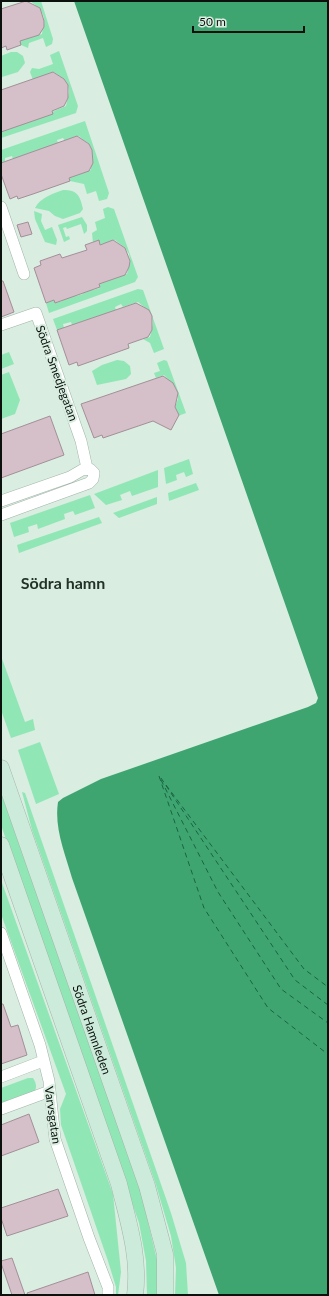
<svg xmlns="http://www.w3.org/2000/svg" width="329" height="1296" font-family="Lato,sans-serif">
<style>
.green{fill:#90e7b5}
.water{fill:#3ea571}
.lines{fill:none;stroke-linecap:round;stroke-linejoin:round}
.ferry{stroke:#1a6441;stroke-width:1;stroke-dasharray:5 4;stroke-linecap:butt}
.building{fill:#d5c0ca;stroke:#a38f99}
.minor-casing{stroke:#a1b4a8;stroke-width:12}
.secondary-casing{stroke:#a1b4a8;stroke-width:17}
.minor{stroke:#fff;stroke-width:11}
.secondary{stroke:#cdebdb;stroke-width:16}
.labels{text-anchor:middle;dominant-baseline:central;stroke-width:4;stroke-linejoin:round;paint-order:stroke}
.street-label{font-size:12px;fill:#0b120e;stroke:#d9ede0}
.district-label{font-size:16px;font-weight:bold;fill:#223228;stroke:#d9ede0}
</style>
<rect width="100%" height="100%" fill="#d9ede0"/>
<path class="green" d="M30,1H41L53,39L52,44L46,47L43,38L29,43L28,48L21,45L20,41L42,34C42,31 43,29 44,25C46,13 38,7 30,1Z
M59,51L78,106L76,113L1,138V132L30,118L32,121C44,117 54,110 66,106L69,92L68,85L64,79L54,72L33,80L30,72L32,68L39,69L53,64L50,55Z
M11,52H17L23,56L25,63L18,72L2,77L1,56Z
M85,121L109,193L107,199L99,201L96,191L87,194L84,184L70,181L69,178L91,170C90,161 96,154 89,144C86,141 81,139 79,136L65,141L63,138L57,140L58,143L13,159L12,156L5,158V161L1,163V150Z
M63,190C77,190 80,195 83,209L80,213L63,219L55,216L49,211L35,208C40,198 52,194 63,190Z
M108,207L114,209L138,277L135,282L49,313L46,303L54,300L55,303L62,301L61,298L74,293L76,296L83,294L82,290L91,287L93,290L100,288L99,284L127,274L130,261L129,254L125,248L115,240L100,245L99,241L93,243L92,233L97,230L95,222L105,218L103,209Z
M34,211L42,214L41,221L45,230L52,227L57,240L56,245L45,242L35,219Z
M82,217L87,225V231L84,234L81,224L67,229L66,227L63,228L66,237L69,236L70,239L64,242L58,225Z
M138,289L143,290L164,349L154,353L150,343L143,339L150,337L153,323L152,316L149,311L138,302L123,307L121,304L115,307L116,310L72,325L71,322L63,324L64,328L57,330L53,319Z
M9,352L14,364L1,369V355Z
M117,360L124,361L130,366L131,374L126,379L97,385L92,371L102,365Z
M164,360L167,361L186,413L178,416L175,407L178,399L176,388L164,375L156,378L154,373L160,371L157,363Z
M9,372L20,400L15,414L1,419V375Z
M189,459L193,474L186,477L184,472L176,475L177,480L166,484L164,468Z
M158,470V487L132,496L130,491L120,495L122,500L106,505L94,494Z
M196,483L199,490L169,501L168,493Z
M90,495L95,508L75,515L73,511L64,514L65,519L38,529L37,524L28,527L29,532L14,537L10,523Z
M157,497V504L119,518L113,513Z
M99,517L102,523L19,553L17,545Z
M1,656L25,722L33,719L35,730L11,738L1,710Z
M40,742L59,794L36,804L18,750Z
M22,792L25,793L171,1213L186,1263L188,1295H175L176,1268L171,1236L156,1185L32,830Z
M1,793L140,1189L157,1260V1295H147L146,1261L139,1223L1,825Z
M1,880L113,1194L121,1272L118,1295H116V1287L108,1261L61,1125L60,1109L66,1094L1,914Z
M28,1078H33C36,1083 37,1086 35,1091L1,1103V1088Z"/>
<path class="water" d="M74,1H328V1295H219L72,878C65,853 54,828 58,802L63,798L101,779L308,707L316,703L318,698Z"/>
<g class="lines">
<path class="ferry" d="M159,776L204,908L268,1008L325,1052H328
M161,778L295,980L328,1005
M161,780L218,892L281,989L328,1023
M166,785L304,969L328,987"/>
</g>
<path class="building" d="M26,1L40,8L44,21V27L39,35L20,41L21,45L7,50L6,46L1,48V9Z
M53,72L64,79L68,85V98L64,106L52,111L53,114L1,132V90Z
M77,136L89,144L92,150L93,163L89,171L69,178L70,181L33,194L18,199L17,196L10,199L1,174V163Z
M28,222L32,234L21,237L17,225Z
M99,240L100,245L113,240L125,248L130,261L129,267L125,275L99,284L100,287L55,303L54,300L46,303L34,268L41,265L40,261L60,254L62,258L87,250L85,245Z
M1,281H3L14,312L1,317Z
M136,303L149,310L152,316V330L148,337L128,344L129,348L78,366L77,362L69,365L57,330Z
M163,376L173,383L178,393L175,407L179,415L171,430L153,421L103,438L102,435L94,438L81,404Z
M50,416L64,455L1,478V434Z
M1,1004H3L11,1027L18,1025L27,1055L1,1064Z
M29,1114L39,1142L1,1156V1125Z
M58,1189L68,1216L7,1236L1,1218V1208Z
M12,1258L25,1295H12L1,1263V1261Z
M88,1272L95,1295H28L27,1293Z"/>
<g class="lines">
<defs>
<path id="minor" d="M1,207L24,274
M1,325L36,313L81,441L87,468
M1,501L70,477L82,470L90,469L94,473L93,479L89,483L1,515
M1,933L40,1045L49,1081L55,1139L89,1238L108,1287V1295
M1,1077L43,1061
M1,1109L50,1091"/>
<g id="secondary">
<path id="s1" d="M1,768L147,1186L165,1254V1295"/>
<path d="M1,845L119,1184C128,1221 140,1257 135,1295"/>
</g>
</defs>
<use href="#minor" class="minor-casing"/>
<use href="#secondary" class="secondary-casing"/>
<use href="#minor" class="minor"/>
<use href="#secondary" class="secondary"/>
</g>
<g class="labels">
<g class="street-label">
<text transform="translate(57 373) rotate(70)">Södra Smedjegatan</text>
<text stroke="none"><textPath href="#s1" startOffset="277">Södra Hamnleden</textPath></text>
<text transform="translate(53 1115) rotate(82)">Varvsgatan</text>
</g>
<g class="district-label">
<text x="63" y="582">Södra hamn</text>
</g>
</g>
<rect width="329" height="1296" fill="none" stroke="#0b120e" stroke-width="4"/>
<path d="M193 26v6h111v-6" fill="none" stroke="#0b120e" stroke-width="2"/>
<text x="199" y="26" font-size="12" fill="#0b120e" stroke="#d9ede0" stroke-width="3" paint-order="stroke">50 m</text>
</svg>
